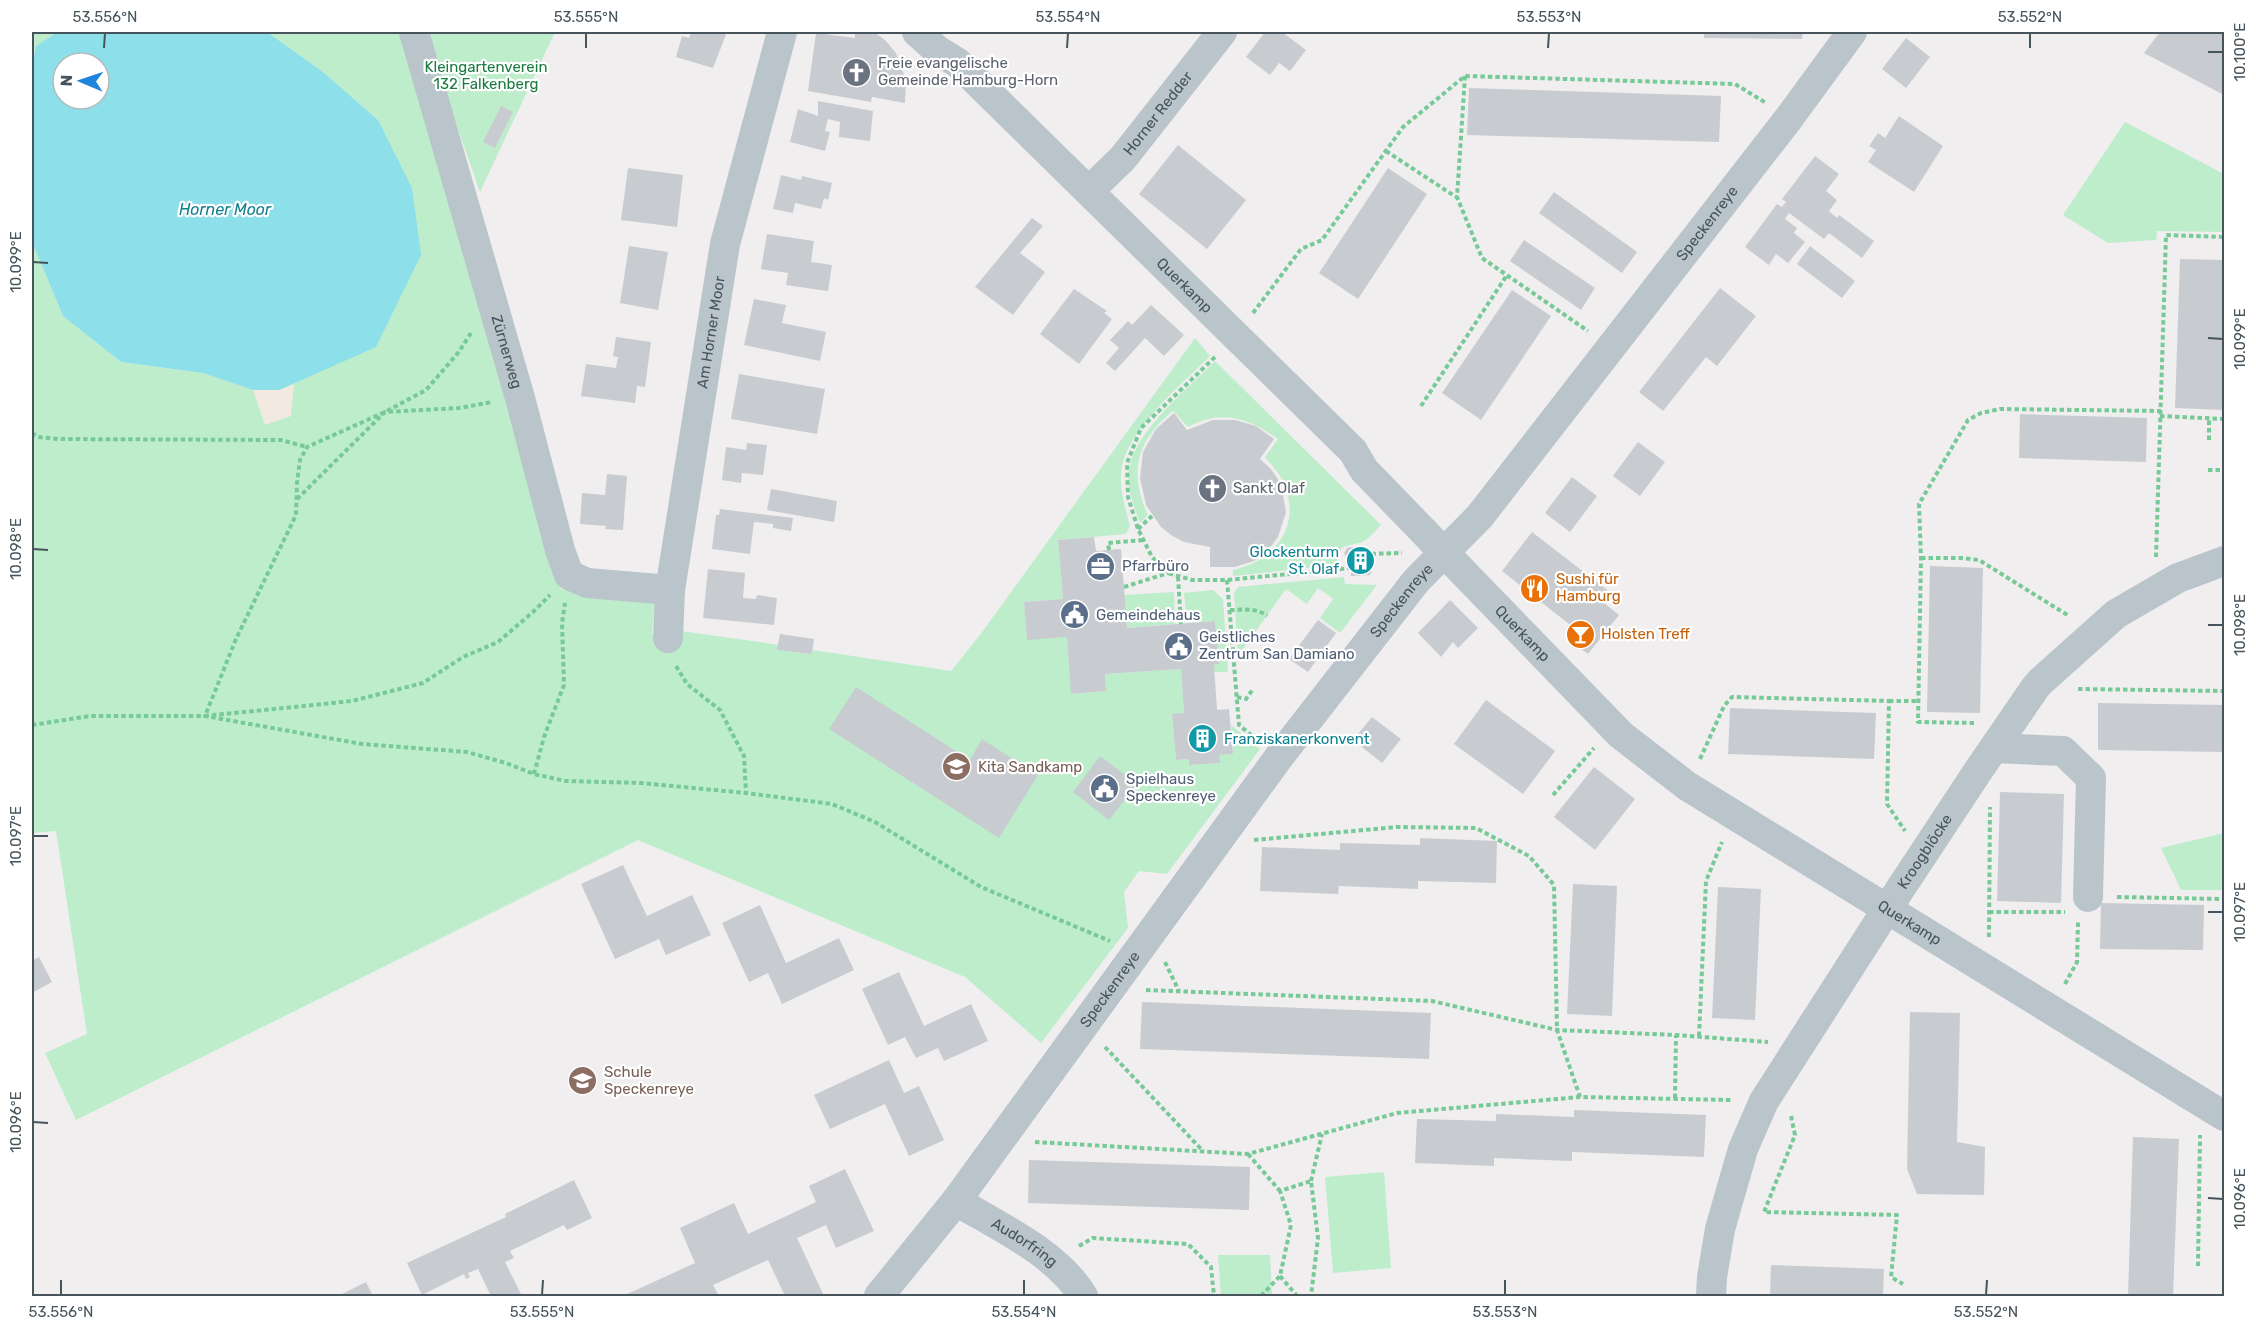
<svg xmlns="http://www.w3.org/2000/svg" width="2256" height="1328" font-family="Rubik,sans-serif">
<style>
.green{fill:#beedcb}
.sand{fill:#f2eae0}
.water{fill:#8ddfe9;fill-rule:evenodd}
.building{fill:#c8ccd1}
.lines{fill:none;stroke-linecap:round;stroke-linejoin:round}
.path{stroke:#77ca98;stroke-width:4;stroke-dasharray:4.5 3;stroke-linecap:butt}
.minor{stroke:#bac4cb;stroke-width:30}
.ticks{fill:none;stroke:#47545b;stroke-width:2}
.labels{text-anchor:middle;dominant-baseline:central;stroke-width:4.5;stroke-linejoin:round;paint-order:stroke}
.worship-label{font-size:15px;fill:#5b616d;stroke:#fff;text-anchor:start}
.park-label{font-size:15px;fill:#1a7a40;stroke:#fff}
.street-label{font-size:15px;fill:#47545b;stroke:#fff}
.culture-label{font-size:15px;fill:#0d838f;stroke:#fff;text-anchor:end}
.service-label{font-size:15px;fill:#4e5e75;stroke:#fff;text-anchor:start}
.food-label{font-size:15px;fill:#c56008;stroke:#fff;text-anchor:start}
.education-label{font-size:15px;fill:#785e54;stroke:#fff;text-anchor:start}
.water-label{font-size:16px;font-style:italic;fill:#11818e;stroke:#fff}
.neatline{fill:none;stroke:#47545b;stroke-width:2}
.ticks-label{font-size:15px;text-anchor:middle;fill:#47545b}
</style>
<rect width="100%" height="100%" fill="#f1eeef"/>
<path class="green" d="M32,32H57L36,46L32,67Z
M267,32H405L466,228L561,589L655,596L652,634L681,637V631L779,645L778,650L812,654L813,650L951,671L980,635L1195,338L1210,356C1183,383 1133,425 1123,462C1117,483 1125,507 1130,526L1126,534L1058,540L1063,599L1024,602L1027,639L1067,637L1072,694L1106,691L1105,674L1181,669L1184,713L1172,715L1176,760L1189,759V765L1219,763V755L1233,754L1231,725L1260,749L1167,874L1139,871L1124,892L1128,928L1041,1043L965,977L638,840L76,1120L45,1053L87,1034L56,831L32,833V242L63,316L121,362L203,373L253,390L378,120L323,72Z
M424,32H555L480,192Z
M2125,122L2224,174V232L2157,231L2156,240L2108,243L2063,215Z
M1215,361L1381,525C1376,530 1369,539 1362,542C1347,547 1337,542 1337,565L1233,576V570C1276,561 1304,523 1282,480C1278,471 1271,464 1265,457L1278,439C1248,418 1223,409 1188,427L1173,411C1137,440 1128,472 1148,515L1140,523C1133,505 1125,483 1130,464C1139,428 1189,387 1215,361Z
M1344,577L1345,584L1377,585L1340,633L1320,618L1333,599L1318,588L1307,604L1286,589L1238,656L1234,593L1238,587Z
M1213,590L1223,599L1228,672H1214V665L1219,664L1215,621L1187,623L1184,593Z
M1174,592L1175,624L1127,628L1124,595Z
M2224,833V890H2181L2161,848Z
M1384,1172L1391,1268L1333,1273L1325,1177Z
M1218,1255H1270L1272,1296H1221Z"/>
<path class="sand" d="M294,384L291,416L265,425L253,390H279Z"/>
<path class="water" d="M57,32H267L323,72L378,120L412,188L421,255L376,347L279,390H253L203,373L121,362L63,316L32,242V67L36,46ZM63,63H99V99H63Z"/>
<path class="building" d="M691,32H727L713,68L676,57L682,36L689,38Z
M855,32H874L885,40L896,53L906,80L905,103L872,97L871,102L808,91L816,33L855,38Z
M1265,32H1282L1306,50L1290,71L1279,63L1270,75L1246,57Z
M1704,32H1803L1802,39L1704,38Z
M2160,32H2224V95L2144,53Z
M1906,38L1930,57L1906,88L1882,69Z
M1469,88L1721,96L1719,142L1467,135Z
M818,101L873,111L870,141L839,137L840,122L828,119L825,131L830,132L825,151L790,142L798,109L818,116Z
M501,106L513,112L495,148L483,142Z
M1899,116L1943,146L1914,192L1868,162L1876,150L1869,146L1878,133L1885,138Z
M1178,145L1246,200L1207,249L1139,194Z
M1815,156L1839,174L1826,191L1837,200L1829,211L1837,218L1839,215L1874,241L1862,258L1829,233L1824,239L1789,213L1785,219L1797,228L1794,233L1805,242L1788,263L1776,254L1769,265L1745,247L1777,204L1782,207L1786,202L1782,199Z
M628,168L683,175L677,227L621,220Z
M1388,168L1427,194L1358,299L1319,273Z
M781,175L801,180L802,176L832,183L828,200L824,198L821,209L795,203L793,213L773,209Z
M1554,192L1637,252L1622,273L1539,213Z
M1032,218L1043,226L1020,253L1045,272L1013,315L975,287Z
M767,234L814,241L811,262L832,265L828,291L786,285L788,273L761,269Z
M1524,240L1595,288L1581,310L1510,261Z
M629,246L668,252L658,310L620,303Z
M1810,246L1855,281L1842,298L1797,264Z
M2180,259L2224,260V410L2175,408Z
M1720,288L1756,316L1717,366L1706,357L1663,411L1639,392Z
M1074,289L1107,311L1104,313L1112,319L1079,364L1040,334Z
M1512,290L1551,316L1481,420L1442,393Z
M754,299L786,305L782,323L826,332L820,361L744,345Z
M1151,305L1184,335L1164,356L1145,338L1115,371L1106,363L1119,348L1110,340L1128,321L1132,325Z
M616,337L651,342L645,387L637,386L635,403L581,396L586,364L616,368L618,357L613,356Z
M739,374L825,389L817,434L731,419Z
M1174,413L1187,430L1213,420H1235L1256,426L1274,439L1260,459L1271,469L1281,484L1286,512L1278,537L1265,554L1254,561L1235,567H1210V547L1184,542L1171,535L1161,527L1146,505L1140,478L1143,452L1156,429Z
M2020,414L2147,418L2146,462L2019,458Z
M1638,442L1665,462L1640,496L1613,476Z
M747,443L767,445L763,475L742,473L741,483L722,480L726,447L746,450Z
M607,474L627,476L623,530L605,529L606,526L580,524L582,493L605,495Z
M1572,477L1597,496L1570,532L1545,513Z
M771,489L837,501L834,522L767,510Z
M720,509L793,518L791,531L773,528V524L754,522L750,554L712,549L716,515H719Z
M1532,532L1607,590L1599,599L1619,615L1588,654L1567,638L1574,628L1502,571Z
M1094,537L1096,551L1121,549L1127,628L1215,621L1219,664L1214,665L1217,710L1229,709L1233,754L1219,755L1220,763L1189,765V759L1176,760L1172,714L1184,713L1181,669L1105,674L1106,691L1071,694L1067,637L1027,640L1024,602L1063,599L1058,540Z
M1352,547H1364V560L1369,562L1373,568L1370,575L1351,576V561L1347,558L1344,553L1347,548Z
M1930,566L1983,568L1980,713L1927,712Z
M708,569L745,573L743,598L756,599L757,595L777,598L774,625L703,618Z
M1450,600L1478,628L1458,648L1453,642L1441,657L1418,633Z
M1318,620L1336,633L1308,672L1289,659Z
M780,634L814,639L812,654L777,650Z
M856,687L970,760L982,739L1038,775L999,838L829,729Z
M1486,700L1555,751L1523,794L1454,744Z
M2098,703L2224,705V752L2098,750Z
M1730,708L1876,713L1874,759L1728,754Z
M1372,717L1401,739L1382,763L1353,740Z
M1100,756L1137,784L1109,820L1073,792Z
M1594,767L1635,799L1595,850L1554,817Z
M2000,792L2064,794L2061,903L1997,901Z
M1420,838L1497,841L1496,883L1418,881V889L1339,886L1338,894L1260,891L1262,847L1340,850V843L1420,845Z
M623,865L647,916L692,895L711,935L666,955L659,939L615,959L581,884Z
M1573,884L1617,886L1612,1016L1567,1014Z
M1718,887L1761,889L1755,1020L1712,1018Z
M2101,903L2204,905L2203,950L2100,949Z
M760,905L786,963L839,938L854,970L782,1004L768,973L749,982L722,923Z
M39,957L52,982L32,993V961Z
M899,972L924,1026L971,1004L988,1041L944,1061L938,1048L916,1058L905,1037L888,1045L862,989Z
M1142,1002L1431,1013L1429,1059L1140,1049Z
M1910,1012L1960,1013L1957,1142L1985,1147L1984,1195L1917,1194L1907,1169Z
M889,1060L904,1093L919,1086L944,1140L909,1156L885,1104L830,1129L814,1095Z
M1574,1110L1706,1115L1704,1157L1572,1152V1161L1494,1158V1166L1415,1163L1417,1119L1496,1121V1114L1574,1117Z
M2133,1137L2179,1139L2173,1296H2128Z
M1029,1160L1250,1167L1249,1210L1028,1203Z
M845,1169L874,1231L836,1248L826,1225L797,1238L824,1296H785L768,1260L713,1285L719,1296H623L695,1263L680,1228L734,1203L748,1234L816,1202L809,1186Z
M574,1180L592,1218L567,1230L564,1225L510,1251L514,1258L505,1262L522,1296H491L478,1269L468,1273L470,1277L466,1279L464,1274L422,1295L407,1263L506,1217L505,1214Z
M1771,1265L1884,1269L1883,1296H1770Z
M366,1282L373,1296H338Z"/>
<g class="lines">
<path class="path" d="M1465,76L1457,197L1482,258L1588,331
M1386,151L1456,197
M1253,313L1301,249L1322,240L1403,127L1465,76L1735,84L1766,103
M471,333L458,353L426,390L385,412L307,447L300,460L297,483L296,515L236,639L205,716L352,701L423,683L463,657L498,642L533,612L550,595
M1215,357L1141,428L1127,463L1128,497L1138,529L1152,557L1168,573L1192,580H1227L1351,568
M1421,406L1507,275
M2160,416L2224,419
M32,433L38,437L58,439L281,440L307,447
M2209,440V418
M2208,470H2224
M297,499L385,412L459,408L493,402
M1138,529L1152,516
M1109,550L1108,543L1143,540
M1364,554L1402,553
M2156,557L2166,235L2224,237
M1921,558H1961L1979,560L2069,616
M1178,577L1181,624
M1227,580L1239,725L1256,739
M1124,587L1168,573
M1230,610C1243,610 1256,607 1267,616
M676,666L687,684L720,710L744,756L746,793
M2078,689L2224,691
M1237,697L1246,699L1253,689
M1889,701H1918
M1974,723L1918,722L1921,558L1919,504L1968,420L1981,413L2000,409L2161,411
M32,725L90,716H205L362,744L467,752L506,763L534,774L565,781L641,783L746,793L832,804L875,822L981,887L1110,941
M1700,759L1724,706L1732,697L1889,701L1887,804L1905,831
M534,774L544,737L564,685L562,623L565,603
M1553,795L1594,748
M1254,840L1397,827L1476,828L1529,856L1554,885L1557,1030L1580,1097
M2117,897L2224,899
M1989,912H2065
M1989,937L1990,807
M1165,962L1179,991
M2065,984L2077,962L2078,922
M1146,990L1432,1001L1557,1030L1676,1035L1768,1042
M1699,1036L1706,881L1722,842
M1105,1047L1203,1151
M1675,1098L1676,1035
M1791,1116L1795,1135L1764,1212L1897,1215L1891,1277L1903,1284
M1035,1142L1248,1154L1397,1113L1580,1097L1732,1100
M1248,1154L1280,1191
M1311,1181L1322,1134
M1079,1246L1093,1238L1188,1244L1211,1267L1214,1296
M2198,1266L2200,1135
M1280,1276L1297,1296
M1261,1296L1280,1276L1291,1225L1280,1191L1311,1181L1318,1238L1311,1296"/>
<g class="minor">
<path id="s1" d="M414,32L520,398L560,550L569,575L587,583L670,590"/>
<path id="s2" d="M917,32L937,50L958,63L1353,451L1364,470L1621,735L1687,786L2224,1116"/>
<path id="s3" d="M1089,191L1123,158L1222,32"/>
<path id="s4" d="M668,638L670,590L725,244L782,32"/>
<path d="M1994,748L2063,751L2091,778L2088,897"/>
<path id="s5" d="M956,1201C998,1226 1057,1253 1083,1296"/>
<path id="s6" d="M879,1296L956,1201L1279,757L1416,581L1480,516L1789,118L1852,32"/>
<path id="s7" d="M1711,1296L1712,1277L1720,1229L1743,1149L1764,1101L1887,909L1978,771L2035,688L2040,682L2116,614L2178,578L2224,561"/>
</g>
</g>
<path class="ticks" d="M104,48L105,33M586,48V33M1067,48L1068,33M1548,48L1549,33M2030,48V33M2208,52H2223M33,262L48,263M2208,338L2223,339M33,549L48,550M2208,625H2223M33,836H48M2208,912H2223M33,1122L48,1123M2208,1198L2223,1199M61,1295V1280M542,1295L543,1280M1024,1295V1280M1505,1295V1280M1986,1295L1987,1280"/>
<defs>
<symbol id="church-disc" viewBox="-11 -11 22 22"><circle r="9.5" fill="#6b7280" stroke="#fff"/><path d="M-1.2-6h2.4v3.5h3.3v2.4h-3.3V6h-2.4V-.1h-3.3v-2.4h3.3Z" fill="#fff"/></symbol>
<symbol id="building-disc" viewBox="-11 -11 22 22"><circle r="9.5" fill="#0f9aa8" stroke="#fff"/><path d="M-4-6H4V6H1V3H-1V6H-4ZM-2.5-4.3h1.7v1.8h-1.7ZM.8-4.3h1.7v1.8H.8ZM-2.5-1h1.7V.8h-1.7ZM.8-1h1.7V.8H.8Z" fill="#fff"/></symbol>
<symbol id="office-disc" viewBox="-11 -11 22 22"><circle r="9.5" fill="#5c6f8a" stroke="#fff"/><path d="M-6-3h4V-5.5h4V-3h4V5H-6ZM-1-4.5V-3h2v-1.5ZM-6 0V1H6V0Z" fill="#fff"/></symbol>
<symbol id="restaurant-disc" viewBox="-11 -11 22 22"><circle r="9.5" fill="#e8710a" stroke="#fff"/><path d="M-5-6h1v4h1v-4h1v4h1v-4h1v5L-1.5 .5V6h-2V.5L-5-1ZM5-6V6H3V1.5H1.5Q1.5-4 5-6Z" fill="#fff"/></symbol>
<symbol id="civic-disc" viewBox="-11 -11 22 22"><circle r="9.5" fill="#5c6f8a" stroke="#fff"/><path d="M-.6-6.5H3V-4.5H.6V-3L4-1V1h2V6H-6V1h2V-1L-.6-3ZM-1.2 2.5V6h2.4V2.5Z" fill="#fff"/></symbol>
<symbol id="bar-disc" viewBox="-11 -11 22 22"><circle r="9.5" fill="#e8710a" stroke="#fff"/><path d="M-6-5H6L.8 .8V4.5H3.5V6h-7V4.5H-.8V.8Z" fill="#fff"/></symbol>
<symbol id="school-disc" viewBox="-11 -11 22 22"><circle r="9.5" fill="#8d6e63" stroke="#fff"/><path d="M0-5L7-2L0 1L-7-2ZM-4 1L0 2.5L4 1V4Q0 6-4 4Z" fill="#fff"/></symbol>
</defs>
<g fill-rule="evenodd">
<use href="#church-disc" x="840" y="56" width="33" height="33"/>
<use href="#church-disc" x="1196" y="472" width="33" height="33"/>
<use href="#building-disc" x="1344" y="544" width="33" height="33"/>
<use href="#office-disc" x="1084" y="550" width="33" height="33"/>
<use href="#restaurant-disc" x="1518" y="572" width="33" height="33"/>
<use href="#civic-disc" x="1058" y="598" width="33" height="33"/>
<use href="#bar-disc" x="1564" y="618" width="33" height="33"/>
<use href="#civic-disc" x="1162" y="630" width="33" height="33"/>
<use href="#building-disc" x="1186" y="722" width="33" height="33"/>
<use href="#school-disc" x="940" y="750" width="33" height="33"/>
<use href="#civic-disc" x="1088" y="772" width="33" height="33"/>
<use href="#school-disc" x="566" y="1064" width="33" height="33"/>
</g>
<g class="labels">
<g class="worship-label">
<text x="878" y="63">Freie evangelische<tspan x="878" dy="17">Gemeinde Hamburg-Horn</tspan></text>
<text x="1233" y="488">Sankt Olaf</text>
</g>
<g class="park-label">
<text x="486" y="67">Kleingartenverein<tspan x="486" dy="17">132 Falkenberg</tspan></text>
</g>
<g class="street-label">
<text stroke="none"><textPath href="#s3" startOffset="104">Horner Redder</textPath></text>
<text stroke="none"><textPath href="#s6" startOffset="1356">Speckenreye</textPath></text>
<text stroke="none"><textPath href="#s2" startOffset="369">Querkamp</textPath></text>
<text stroke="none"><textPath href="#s4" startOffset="309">Am Horner Moor</textPath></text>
<text stroke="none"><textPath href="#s1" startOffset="333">Zürnerweg</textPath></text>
<text stroke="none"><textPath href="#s6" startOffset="870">Speckenreye</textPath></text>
<text stroke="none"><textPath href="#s2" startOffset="855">Querkamp</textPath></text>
<text stroke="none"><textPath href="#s7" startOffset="500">Kroogblöcke</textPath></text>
<text stroke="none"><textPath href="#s2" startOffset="1341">Querkamp</textPath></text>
<text stroke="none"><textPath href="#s6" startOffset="384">Speckenreye</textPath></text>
<text stroke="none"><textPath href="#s5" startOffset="80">Audorfring</textPath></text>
</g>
<g class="culture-label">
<text x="1339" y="552">Glockenturm<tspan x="1339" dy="17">St. Olaf</tspan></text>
<text x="1224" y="739" text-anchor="start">Franziskanerkonvent</text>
</g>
<g class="service-label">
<text x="1122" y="566">Pfarrbüro</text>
<text x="1096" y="615">Gemeindehaus</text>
<text x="1199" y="637">Geistliches<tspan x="1199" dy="17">Zentrum San Damiano</tspan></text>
<text x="1126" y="779">Spielhaus<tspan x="1126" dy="17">Speckenreye</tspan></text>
</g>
<g class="food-label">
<text x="1556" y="579">Sushi für<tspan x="1556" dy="17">Hamburg</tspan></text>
<text x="1601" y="634">Holsten Treff</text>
</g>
<g class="education-label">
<text x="978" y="767">Kita Sandkamp</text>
<text x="604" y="1072">Schule<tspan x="604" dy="17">Speckenreye</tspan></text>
</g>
<g class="water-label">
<text x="225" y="209">Horner Moor</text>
</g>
</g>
<rect width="2256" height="1328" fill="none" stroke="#ffffff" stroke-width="66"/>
<g transform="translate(81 81) rotate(272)"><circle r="28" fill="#ffffff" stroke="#b5bbbd" stroke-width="1.5"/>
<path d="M0-4.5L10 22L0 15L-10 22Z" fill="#1f85da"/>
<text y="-9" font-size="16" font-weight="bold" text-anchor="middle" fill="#47545b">N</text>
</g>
<rect x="33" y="33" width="2190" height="1262" class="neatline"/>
<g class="ticks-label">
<text x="105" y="22">53.556°N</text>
<text x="586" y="22">53.555°N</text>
<text x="1068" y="22">53.554°N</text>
<text x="1549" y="22">53.553°N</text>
<text x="2030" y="22">53.552°N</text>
<text transform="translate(2240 52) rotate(-90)" y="5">10.100°E</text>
<text transform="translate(16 262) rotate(-90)" y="5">10.099°E</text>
<text transform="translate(2240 339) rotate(-90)" y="5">10.099°E</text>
<text transform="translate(16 549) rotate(-90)" y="5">10.098°E</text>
<text transform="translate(2240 625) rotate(-90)" y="5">10.098°E</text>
<text transform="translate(16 836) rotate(-90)" y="5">10.097°E</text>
<text transform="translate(2240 912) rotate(-90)" y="5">10.097°E</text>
<text transform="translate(16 1122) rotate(-90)" y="5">10.096°E</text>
<text transform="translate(2240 1199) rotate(-90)" y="5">10.096°E</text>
<text x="61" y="1317">53.556°N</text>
<text x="542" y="1317">53.555°N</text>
<text x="1024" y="1317">53.554°N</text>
<text x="1505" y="1317">53.553°N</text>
<text x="1986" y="1317">53.552°N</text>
</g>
</svg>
